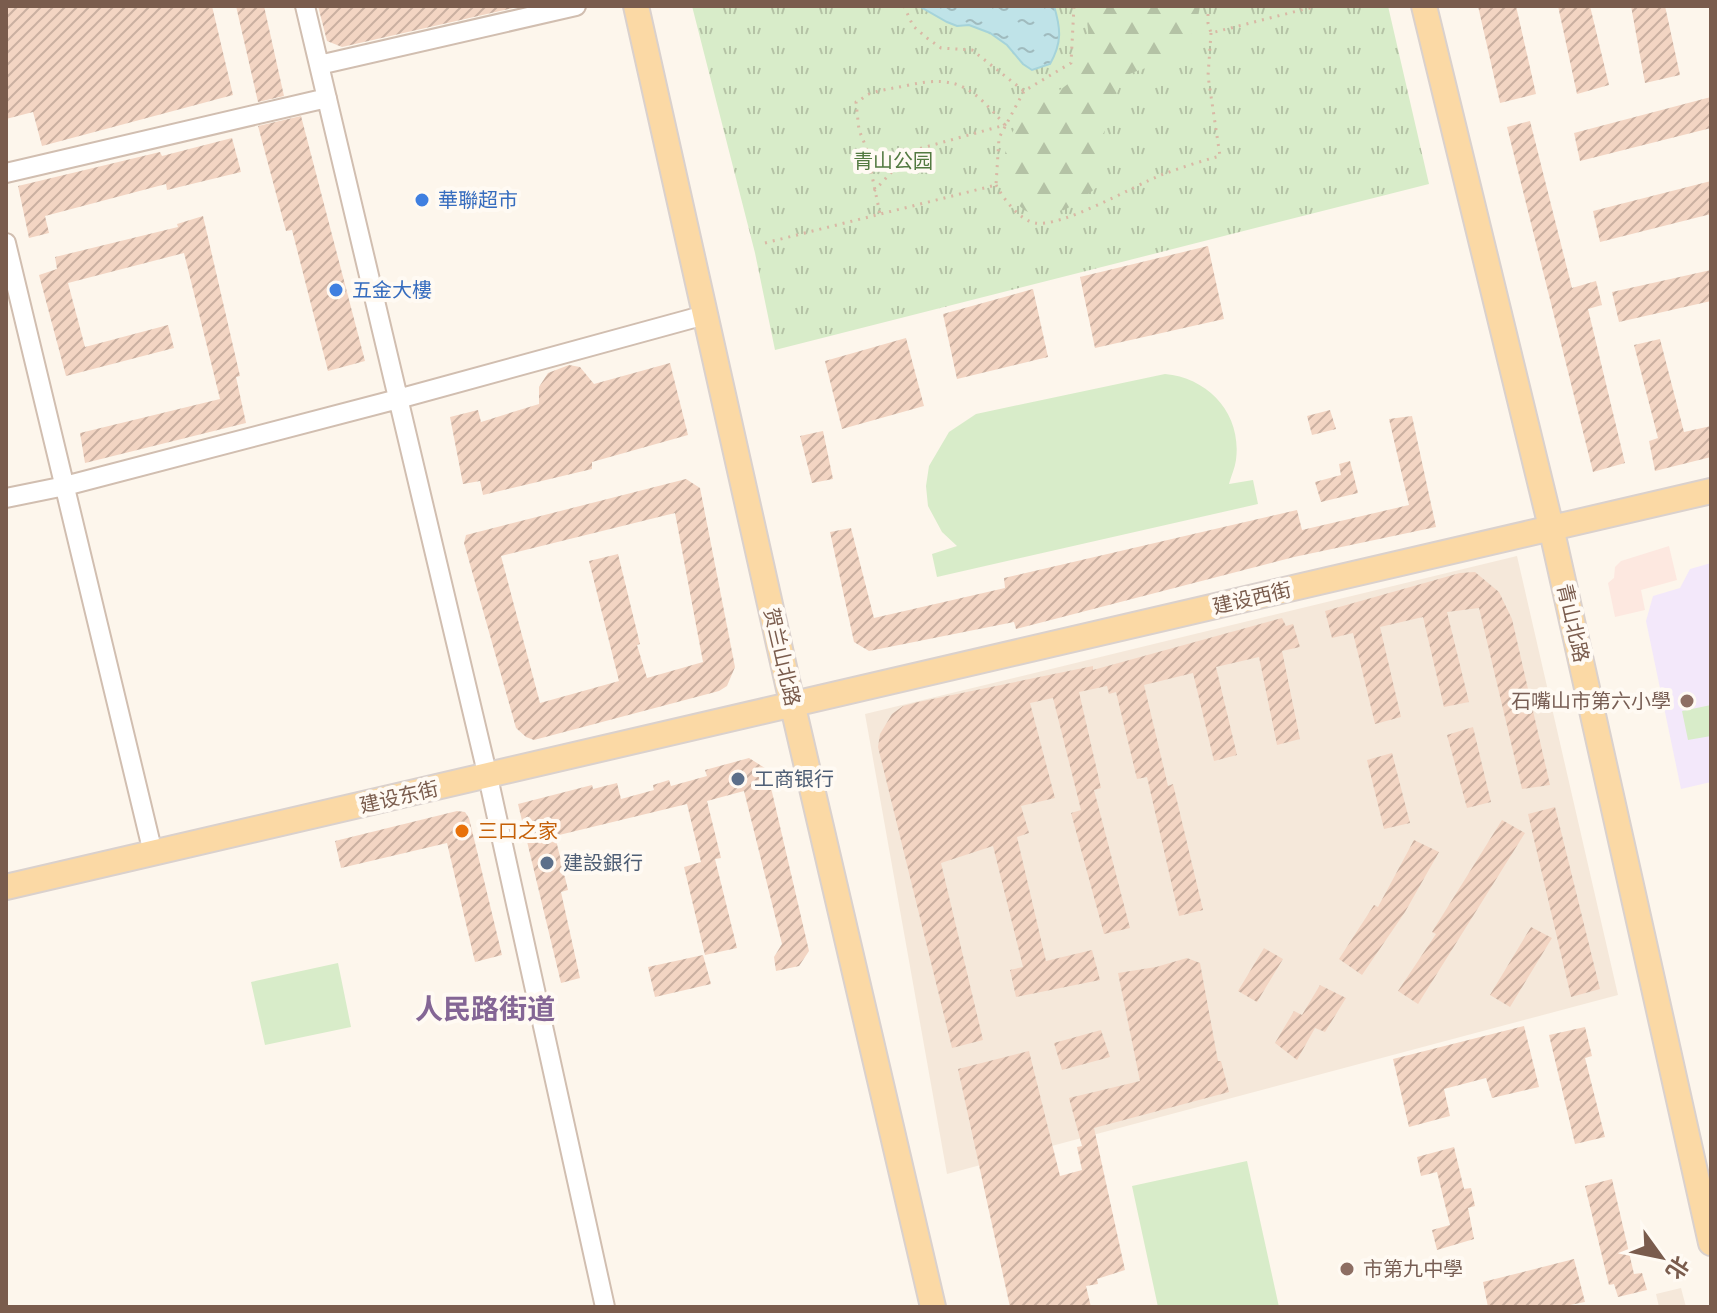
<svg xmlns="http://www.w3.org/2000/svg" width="1717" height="1313" font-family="'Fira Sans','Noto Sans SC',sans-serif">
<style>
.residential{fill:#f5e8da}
.commercial{fill:#fde8e0}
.education{fill:#f3e8fa}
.grass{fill:url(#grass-tufts)}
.forest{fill:url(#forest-firs)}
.garden{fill:#d8ecc9}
.water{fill:url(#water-ripples);stroke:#a5d3da;stroke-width:2}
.building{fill:url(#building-hatch);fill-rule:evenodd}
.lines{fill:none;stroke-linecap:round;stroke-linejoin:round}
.minor-casing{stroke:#d1beb0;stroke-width:22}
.major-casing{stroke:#dad1cd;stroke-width:28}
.path{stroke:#d9b8a5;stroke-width:3;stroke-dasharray:2 6;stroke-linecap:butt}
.minor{stroke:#fff;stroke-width:18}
.major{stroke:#fbd9a5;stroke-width:24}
.shop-dot{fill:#3f7fe0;stroke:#fffaf3;stroke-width:3}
.education-dot{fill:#8d6e63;stroke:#fffaf3;stroke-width:3}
.service-dot{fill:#5c6f8a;stroke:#fffaf3;stroke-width:3}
.food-dot{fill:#e8710a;stroke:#fffaf3;stroke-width:3}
.labels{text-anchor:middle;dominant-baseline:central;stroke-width:8;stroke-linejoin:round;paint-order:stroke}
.park-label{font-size:20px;fill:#537a41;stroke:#fffaf3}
.shop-label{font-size:20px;fill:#366cbe;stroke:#fffaf3;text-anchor:start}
.street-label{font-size:20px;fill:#7a5c4d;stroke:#fffaf3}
.education-label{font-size:20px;fill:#785e54;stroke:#fffaf3;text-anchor:end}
.service-label{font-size:20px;fill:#4e5e75;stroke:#fffaf3;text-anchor:start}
.food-label{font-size:20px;fill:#c56008;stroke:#fffaf3;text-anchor:start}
.district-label{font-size:28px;font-weight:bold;fill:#846695;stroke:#fffaf3}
</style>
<defs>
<pattern id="grass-tufts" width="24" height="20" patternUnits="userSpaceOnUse" patternTransform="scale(2)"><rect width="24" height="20" fill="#d8ecc9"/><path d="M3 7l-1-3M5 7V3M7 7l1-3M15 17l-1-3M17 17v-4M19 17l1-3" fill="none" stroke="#b4c2a5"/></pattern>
<pattern id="forest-firs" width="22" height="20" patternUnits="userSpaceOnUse" patternTransform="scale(2)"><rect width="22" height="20" fill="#d8ecc9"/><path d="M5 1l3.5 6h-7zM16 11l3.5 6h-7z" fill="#b4c2a5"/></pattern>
<pattern id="water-ripples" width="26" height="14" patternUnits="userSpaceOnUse" patternTransform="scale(2)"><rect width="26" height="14" fill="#bfe3e8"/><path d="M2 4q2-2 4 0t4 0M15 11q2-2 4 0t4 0" fill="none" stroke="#a0bbbe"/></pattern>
<pattern id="building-hatch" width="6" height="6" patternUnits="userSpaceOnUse" patternTransform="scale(2)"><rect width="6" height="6" fill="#f3d5c3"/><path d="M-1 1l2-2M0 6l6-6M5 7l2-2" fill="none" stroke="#cab0a1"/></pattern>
</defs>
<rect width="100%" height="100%" fill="#fdf6ec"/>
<path class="residential" d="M1517,556L1618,995L947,1174L865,714Z
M1681,1288L1686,1307H1659L1656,1294Z"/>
<path class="commercial" d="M1669,546L1677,580L1641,590L1645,610L1615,617L1608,583L1614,578L1615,567L1621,561Z"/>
<path class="education" d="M1711,563V782L1681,789L1646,621L1653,596L1680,588L1690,569Z"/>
<path class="grass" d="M692,6H1388L1429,184L775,350L755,253Z"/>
<path class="forest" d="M1084,6H1200C1194,45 1178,54 1143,69C1135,72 1127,73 1123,81C1109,105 1102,136 1101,163C1101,169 1103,175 1102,181C1100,187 1071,207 1064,210C1061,211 1031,213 1028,212C1019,208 1013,198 1008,190C1002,180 1003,172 1004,161C1012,95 1070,103 1085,60C1091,44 1088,22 1084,6Z"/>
<path class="garden" d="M1165,374C1209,378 1242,414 1236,460C1235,468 1231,476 1229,484L1253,480L1258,504L937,577L932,554L957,546L942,532L928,506L926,486L929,466L949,432L976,414Z
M1711,705V736L1688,740L1682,711Z
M338,963L351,1027L265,1045L251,982Z
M1247,1161L1279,1307H1158L1132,1186Z"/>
<path class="water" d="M919,6H1054C1061,29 1062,43 1050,64L1032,70L1023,64L1007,45L990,33L969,25L957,26L947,22Z"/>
<path class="building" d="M6,6H212L233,95L42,146L33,112L6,119Z
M236,6H264L284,96L258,102Z
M318,6H513V8L342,47L327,41Z
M1478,6H1516L1536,94L1500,103Z
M1558,6H1590L1609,85L1577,94Z
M1631,6H1665L1680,75L1645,83Z
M1711,97V128L1580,161L1574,133Z
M301,116L365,361L328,371L292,230L286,231L258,126Z
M1530,121L1572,288L1596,281L1602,305L1588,309L1625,463L1593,472L1507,127Z
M232,138L241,172L167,190L166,184L45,216L49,233L29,238L18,186L160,152L162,156Z
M1711,181V214L1600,242L1593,211Z
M203,216L240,376L236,377L246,423L85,463L80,433L220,399L184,253L68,283L85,347L168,325L174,348L66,376L39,275L57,269L55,257L178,227L177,224Z
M1208,246L1224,319L1095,348L1080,277Z
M1711,270V301L1619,322L1612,292Z
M1033,289L1048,357L957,379L943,314Z
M906,338L924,406L842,429L825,361Z
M1660,339L1684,432L1711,426V457L1655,471L1649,441L1658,438L1634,345Z
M670,363L688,435L592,462V469L483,495L480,481L463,484L450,417L478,410L481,422L539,404V387L548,373L569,365L580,367L594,384Z
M1330,410L1336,429L1312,435L1307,416Z
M1412,416L1436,527L1294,557L1016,629L1014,622L869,651L854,642L830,532L851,528L874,618L1005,588L1004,578L1297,510L1302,530L1409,505L1389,419Z
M823,431L833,479L812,483L800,436Z
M1350,461L1358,493L1321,502L1315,482L1341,475L1339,464Z
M686,479L700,488L735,667L727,686L719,691L534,740L526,737L516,728L464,543L466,535ZM675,513L703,662L647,678L637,645L640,644L618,554L589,561L619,681L540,703L501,556Z
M1475,572L1499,592L1512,619L1550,785L1522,789L1479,608L1447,612L1469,702L1444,707L1423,617L1380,627L1401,717L1375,724L1353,633L1332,638L1325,611L1460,573Z
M1282,618L1286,626L1293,624L1300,647L1282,651L1300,739L1277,745L1259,657L1216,667L1237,755L1214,761L1193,673L1144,685L1168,786L1173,784L1203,910L1179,916L1147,777L1137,779L1116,692L1109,694L1107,686L1079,692L1101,788L1094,790L1130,928L1104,934L1071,813L1081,810L1053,698L1030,703L1055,798L1021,806L1029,833L1017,837L1046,961L1092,950L1100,980L1016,997L1010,970L1023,967L993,846L941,863L983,1040L952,1048L878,747L880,734L892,714L903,706L918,702L1093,666V670Z
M1473,727L1491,802L1467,808L1447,735Z
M1392,753L1410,823L1384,829L1367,760Z
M749,758L765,768L772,792L809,951L799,966L776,971L774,957L782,944L744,791L707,801L721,858L715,859L737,948L705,955L684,867L701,862L687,804L555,836L568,890L561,892L580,978L561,983L518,804L592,785L593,789L617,783L621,799L654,790L653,785L669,780L671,786L707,776L705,770Z
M1555,807L1600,989L1571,997L1528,814Z
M457,811L465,812L469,818L502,955L475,962L447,843L341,868L335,841Z
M1502,820L1525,833L1418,1004L1398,991L1436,934L1432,932Z
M1414,840L1439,852L1405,912L1362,975L1339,959L1374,905L1378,907Z
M1531,927L1552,938L1510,1007L1490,995Z
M1264,948L1283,959L1257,1002L1238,991Z
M703,955L711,984L655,997L648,967Z
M1187,958L1200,963L1218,1061H1221L1229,1092L1094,1128L1125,1270L1097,1279L1098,1284L1086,1286L1091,1307H1010L958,1069L1029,1051L1060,1176L1082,1170L1077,1147L1082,1146L1069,1098L1140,1081L1118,973L1156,967Z
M1320,985L1346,998L1325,1032L1315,1028L1297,1060L1275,1043L1294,1011L1302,1015Z
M1524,1026L1539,1087L1492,1098L1486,1078L1444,1089L1450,1116L1409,1127L1393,1059Z
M1585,1027L1592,1056L1585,1058L1605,1137L1575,1144L1549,1035Z
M1101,1030L1110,1057L1062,1070L1054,1043Z
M1454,1147L1464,1189L1471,1188L1475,1206L1468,1208L1474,1239L1437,1250L1432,1230L1450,1225L1437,1172L1421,1176L1417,1157Z
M1612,1179L1634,1274L1642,1273L1647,1290L1618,1297L1614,1284L1609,1285L1585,1186Z
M1574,1259L1585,1302L1560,1307H1488L1483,1282Z"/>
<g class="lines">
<defs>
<path id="minor" d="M305,6L488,777L605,1307
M319,65L576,6
M6,173L327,98
M6,243L153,853
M6,498L65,486L398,399L705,315"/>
<path id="major" d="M636,6L793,707L933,1307
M1424,6L1551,527L1711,1243
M6,887L1711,491"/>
</defs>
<use href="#minor" class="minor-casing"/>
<use href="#major" class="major-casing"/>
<path class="path" d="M904,6L913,26L927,38L941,48L972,50L1024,91L1071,63L1074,6
M1208,6V23L1211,33L1317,6
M996,185C1003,198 1019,220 1035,223C1061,228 1134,186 1161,175C1180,168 1201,161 1220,156L1208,76L1211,33
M874,191L911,151L1005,125C973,89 959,74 909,85C896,88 884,89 872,93C865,95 863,99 856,102L859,130L866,147L880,214
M765,243L996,185L999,138L1024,91"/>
<use href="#minor" class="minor"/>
<use href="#major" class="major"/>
</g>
<g class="shop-dot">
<circle cx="422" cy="200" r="8"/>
<circle cx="336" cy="290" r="8"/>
</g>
<g class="education-dot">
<circle cx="1687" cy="701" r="8"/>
<circle cx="1347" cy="1269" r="8"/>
</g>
<g class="service-dot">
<circle cx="738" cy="779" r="8"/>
<circle cx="547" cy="863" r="8"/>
</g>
<circle class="food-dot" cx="462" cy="831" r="8"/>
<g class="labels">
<g class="park-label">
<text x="893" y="161">青山公园</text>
</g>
<g class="shop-label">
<text x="438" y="200">華聯超市</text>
<text x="352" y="290">五金大樓</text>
</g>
<g class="street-label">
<text transform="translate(1252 598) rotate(-13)">建设西街</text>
<text transform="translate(1573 623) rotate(77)">青山北路</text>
<text transform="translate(782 657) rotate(77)">贺兰山北路</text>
<text transform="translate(399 797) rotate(-13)">建设东街</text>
</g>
<g class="education-label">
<text x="1671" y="701">石嘴山市第六小學</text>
<text x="1363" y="1269" text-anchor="start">市第九中學</text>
</g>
<g class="service-label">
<text x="754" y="779">工商银行</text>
<text x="563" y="863">建設銀行</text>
</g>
<g class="food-label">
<text x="478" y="831">三口之家</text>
</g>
<g class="district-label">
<text x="485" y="1009">人民路街道</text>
</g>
</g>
<rect width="1717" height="1313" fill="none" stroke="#7a5c4d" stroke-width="16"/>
<g transform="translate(1661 1257) rotate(123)" stroke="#fffaf3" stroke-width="6" paint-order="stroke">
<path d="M0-6L14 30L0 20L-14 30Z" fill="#7a5c4d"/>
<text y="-12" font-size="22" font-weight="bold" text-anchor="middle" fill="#7a5c4d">北</text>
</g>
</svg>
